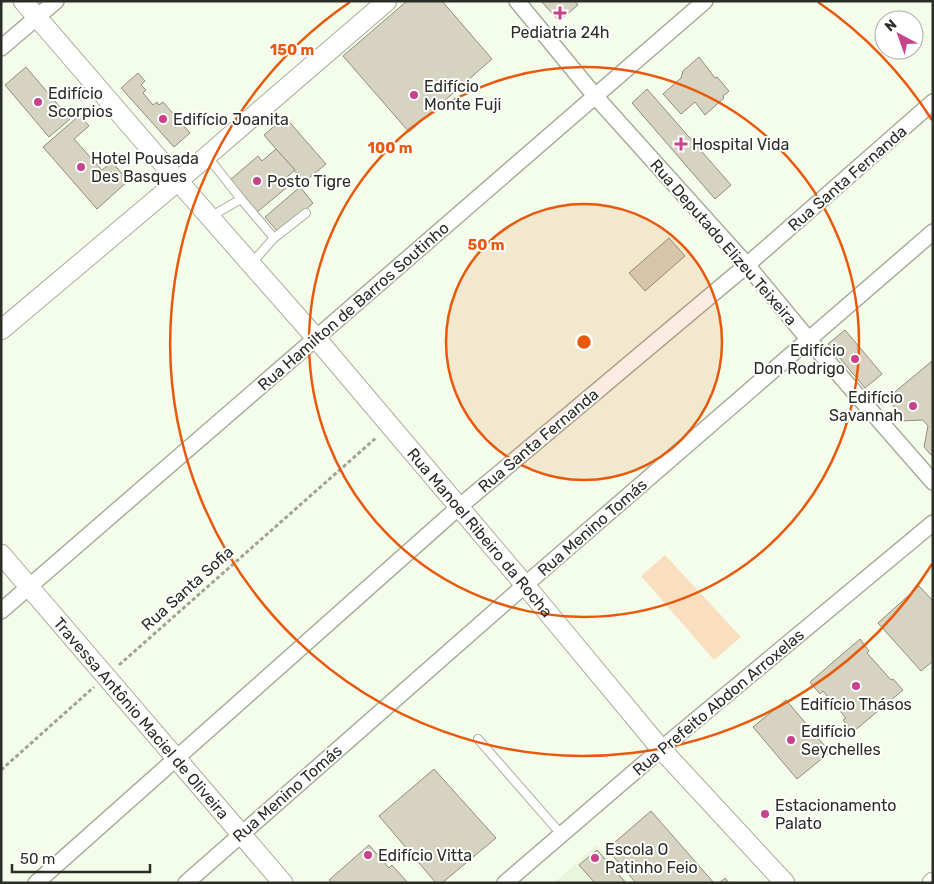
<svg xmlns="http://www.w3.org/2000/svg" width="934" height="884" font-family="Rubik,sans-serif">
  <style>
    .built { fill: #eaf6dc }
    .green { fill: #f9dfc0 }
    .building { fill: #d6d3c0; stroke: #908d7b }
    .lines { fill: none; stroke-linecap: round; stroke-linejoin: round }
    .service-casing { stroke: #a6ae9c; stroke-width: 10 }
    .minor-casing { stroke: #a6ae9c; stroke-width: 18 }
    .tertiary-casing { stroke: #a6ae9c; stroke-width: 21 }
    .path { stroke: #9ea597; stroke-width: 3; stroke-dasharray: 4 2.5; stroke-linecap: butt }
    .service { stroke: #fff; stroke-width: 8 }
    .minor { stroke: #fff; stroke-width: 15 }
    .tertiary { stroke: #fff; stroke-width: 19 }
    .ring { fill: none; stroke: #e8590c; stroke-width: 2.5 }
    .poi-dot { fill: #c7448b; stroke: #fff; stroke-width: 2 }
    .labels { text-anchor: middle; stroke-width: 4; stroke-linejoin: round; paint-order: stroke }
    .poi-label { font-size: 16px; fill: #2a2e27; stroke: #fff; text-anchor: start }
    .street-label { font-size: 16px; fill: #2a2e27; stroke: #fff }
    .centre { fill: #e8590c; stroke: #fff; stroke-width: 2.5 }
    .ring-label { font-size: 15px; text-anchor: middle; font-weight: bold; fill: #e8590c; stroke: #fff; stroke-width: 4; stroke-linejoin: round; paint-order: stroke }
  </style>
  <rect width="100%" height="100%" fill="#f4fcea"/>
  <path class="built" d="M597,845L629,883H554Z"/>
  <path class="green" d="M665,555L741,637L714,660L641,576Z"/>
  <g class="building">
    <path d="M407,1H442L492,59L409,132L343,56Z"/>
    <path d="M541,1H575L578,5L559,21Z"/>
    <path d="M699,57L715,78L717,77L729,91L723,96L724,98L705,115L695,102L681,114L663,94L681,78L683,71Z"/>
    <path d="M26,67L70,119L49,137L5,85Z"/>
    <path d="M138,73L145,81L141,85L146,90L143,93L153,105L157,102L159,105L163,102L190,133L174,147L121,88Z"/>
    <path d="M647,89L731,185L715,199L632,103Z"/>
    <path d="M80,115L89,126L74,139L102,170L112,162L128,181L97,209L43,147Z"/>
    <path d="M285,117L326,164L304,182L264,135Z"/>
    <path d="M276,149L295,170L281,182L286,188L256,213L230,180L258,156L262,161Z"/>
    <path d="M300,187L313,203L279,233L265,217Z"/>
    <path d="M669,238L685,256L645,291L629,273Z"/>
    <path d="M845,330L882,374L865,388L828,344Z"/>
    <path d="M932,361L933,454L931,455L924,447L928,426L923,420L900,421L893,413L897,410L889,401L892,398L890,396Z"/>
    <path d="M919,586L933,601V661L921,671L878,623Z"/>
    <path d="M860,639L869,651L867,653L891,680L893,679L903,690L853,732L843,720L846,718L823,691L820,694L810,682Z"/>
    <path d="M786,700L830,752L797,779L753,727Z"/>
    <path d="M434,769L496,838L442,883H436L379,816Z"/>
    <path d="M651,811L714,883H636L607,849Z"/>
    <path d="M369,845L389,868L392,865L408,883H332L329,880Z"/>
    <path d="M597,850L626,883H595L579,865Z"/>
    <path d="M725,878L729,883H719Z"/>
  </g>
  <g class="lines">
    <defs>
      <g id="service">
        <path d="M207,156L241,199L274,238"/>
        <path d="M210,217L241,199"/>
        <path d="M251,264L274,238L306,213"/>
        <path d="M478,739L561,834"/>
      </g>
      <g id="minor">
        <path d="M517,1L595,96L747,265L809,340L933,482"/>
        <path d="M1,48L56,1"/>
        <path d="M1,611L705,1"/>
        <path d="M36,883L459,507L747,265L933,102"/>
        <path d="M186,883L525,585L933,232"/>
        <path d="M505,883L661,749L933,523"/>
      </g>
      <g id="tertiary">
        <path id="s1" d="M23,1L178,181L316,338L525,585L661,749L785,883"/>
        <path d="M1,330L178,181L387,1"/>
        <path id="s2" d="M1,554L283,883"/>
        <path d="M932,883L933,882"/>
      </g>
    </defs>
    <use href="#service" class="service-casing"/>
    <use href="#minor" class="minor-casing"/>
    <use href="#tertiary" class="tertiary-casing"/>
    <g class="path">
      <path d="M119,665L377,437"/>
      <path d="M1,770L94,687"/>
    </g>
    <use href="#service" class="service"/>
    <use href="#minor" class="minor"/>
    <use href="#tertiary" class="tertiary"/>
  </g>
  <circle cx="584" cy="342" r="138" fill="#e8590c" fill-opacity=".12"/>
  <g class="ring">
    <circle cx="584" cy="342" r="138"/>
    <circle cx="584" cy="342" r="275"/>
    <path d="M932 564A413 413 0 1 1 350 2M818 2A413 413 0 0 1 932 120"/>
  </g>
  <g class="poi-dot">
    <path d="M557.5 5.5h5v5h5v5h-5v5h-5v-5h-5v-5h5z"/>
    <circle cx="414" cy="95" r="5"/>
    <circle cx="38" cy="102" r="5"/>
    <circle cx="163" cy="119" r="5"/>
    <path d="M678.5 136.5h5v5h5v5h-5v5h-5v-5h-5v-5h5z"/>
    <circle cx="81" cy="167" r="5"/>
    <circle cx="257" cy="181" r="5"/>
    <circle cx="855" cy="359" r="5"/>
    <circle cx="913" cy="406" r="5"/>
    <circle cx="856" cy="686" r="5"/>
    <circle cx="791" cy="740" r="5"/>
    <circle cx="765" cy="814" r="5"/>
    <circle cx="368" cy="855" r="5"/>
    <circle cx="595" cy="858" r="5"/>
  </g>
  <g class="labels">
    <g class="poi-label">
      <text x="560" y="38" text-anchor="middle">Pediatria 24h</text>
      <text x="424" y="92">Edifício<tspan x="424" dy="18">Monte Fuji</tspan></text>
      <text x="48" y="99">Edifício<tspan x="48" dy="18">Scorpios</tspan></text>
      <text x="173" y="125">Edifício Joanita</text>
      <text x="692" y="150">Hospital Vida</text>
      <text x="91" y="164">Hotel Pousada<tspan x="91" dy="18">Des Basques</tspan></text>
      <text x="267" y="187">Posto Tigre</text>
      <text x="845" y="356" text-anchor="end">Edifício<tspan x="845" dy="18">Don Rodrigo</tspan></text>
      <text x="903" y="403" text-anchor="end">Edifício<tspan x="903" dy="18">Savannah</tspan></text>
      <text x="856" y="710" text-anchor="middle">Edifício Thásos</text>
      <text x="801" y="737">Edifício<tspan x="801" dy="18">Seychelles</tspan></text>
      <text x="775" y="811">Estacionamento<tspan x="775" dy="18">Palato</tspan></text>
      <text x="605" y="855">Escola O<tspan x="605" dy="18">Patinho Feio</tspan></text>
      <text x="378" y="861">Edifício Vitta</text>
    </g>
    <g class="street-label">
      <text transform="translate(847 178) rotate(-41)" y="6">Rua Santa Fernanda</text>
      <text transform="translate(724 242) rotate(49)" y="6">Rua Deputado Elizeu Teixeira</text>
      <text transform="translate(353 306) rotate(-41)" y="6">Rua Hamilton de Barros Soutinho</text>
      <text transform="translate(538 440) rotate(-40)" y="6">Rua Santa Fernanda</text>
      <text transform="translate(592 527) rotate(-41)" y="6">Rua Menino Tomás</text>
      <text dy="6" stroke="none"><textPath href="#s1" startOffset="701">Rua Manoel Ribeiro da Rocha</textPath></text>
      <text transform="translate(187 588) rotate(-42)" y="6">Rua Santa Sofia</text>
      <text transform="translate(718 702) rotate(-40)" y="6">Rua Prefeito Abdon Arroxelas</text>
      <text dy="6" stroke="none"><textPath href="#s2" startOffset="216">Travessa Antônio Maciel de Oliveira</textPath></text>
      <text transform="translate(287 793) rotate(-41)" y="6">Rua Menino Tomás</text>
    </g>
  </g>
  <circle cx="584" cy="342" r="8" class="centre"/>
  <g class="ring-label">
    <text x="292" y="55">150 m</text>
    <text x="390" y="153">100 m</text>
    <text x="486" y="250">50 m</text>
  </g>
  <rect width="934" height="884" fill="none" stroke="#2a2e27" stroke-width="5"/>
  <g transform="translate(899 35) rotate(319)"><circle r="24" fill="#ffffff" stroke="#aaaba9"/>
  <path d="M0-4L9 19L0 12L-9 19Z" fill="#c7448b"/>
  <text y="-8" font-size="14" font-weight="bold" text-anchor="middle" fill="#2a2e27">N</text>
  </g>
  <path d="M12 864v8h138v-8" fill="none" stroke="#2a2e27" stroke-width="2.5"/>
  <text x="20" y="864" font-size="15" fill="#2a2e27" stroke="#ffffff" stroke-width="4" paint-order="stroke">50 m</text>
</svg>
